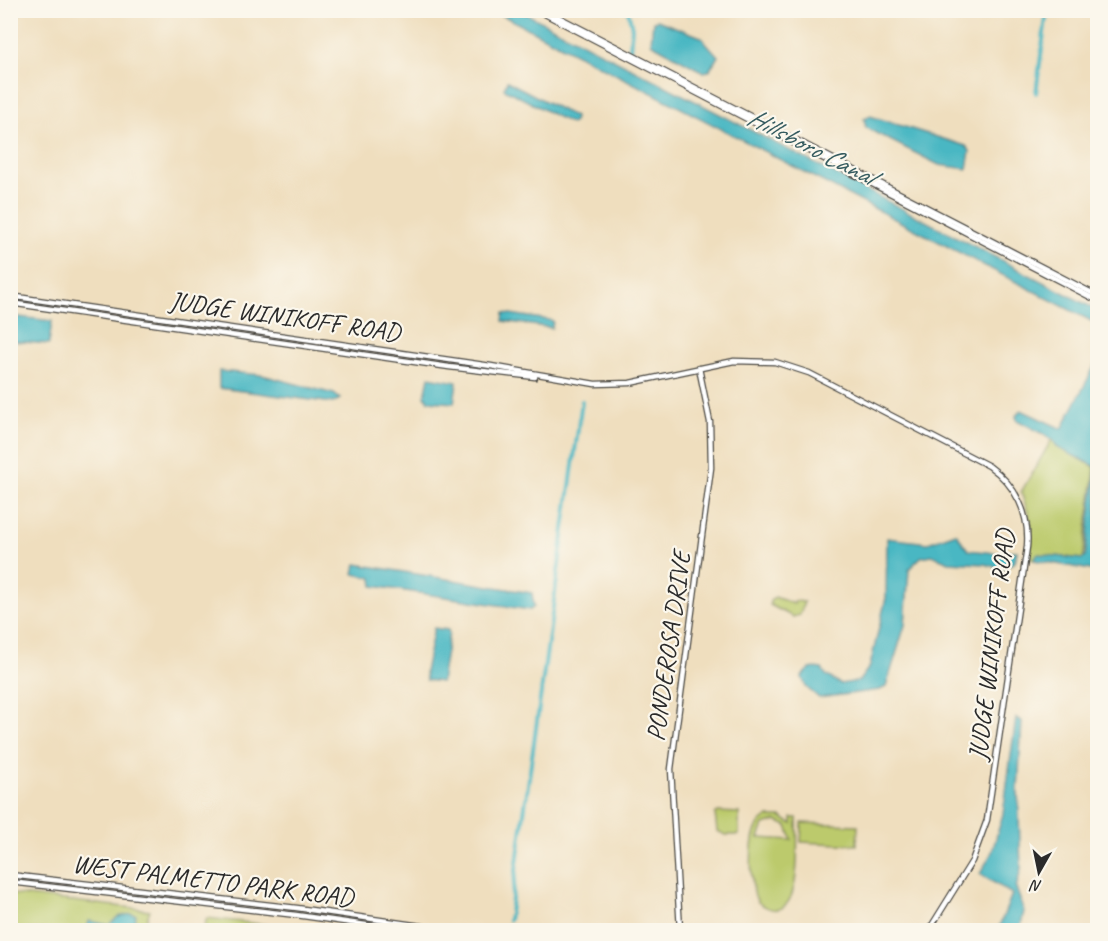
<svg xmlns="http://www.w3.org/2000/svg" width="1108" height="941" font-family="Caveat,sans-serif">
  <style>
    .green { fill: #bcca6c; stroke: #747a4c; stroke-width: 1.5; fill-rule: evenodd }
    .water { fill: #49b7c3; stroke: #3a7177; stroke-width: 1.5 }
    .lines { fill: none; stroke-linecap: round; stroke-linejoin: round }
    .canal { stroke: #49b7c3; stroke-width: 4 }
    .secondary-casing { stroke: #484641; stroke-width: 7 }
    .secondary { stroke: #fff; stroke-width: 4.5 }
    .labels { text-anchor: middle; stroke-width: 4.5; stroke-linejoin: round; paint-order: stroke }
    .street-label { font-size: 26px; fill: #2b2b2b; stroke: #fbf7ec }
    .water-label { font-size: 27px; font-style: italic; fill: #365c60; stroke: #fbf7ec }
  </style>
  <rect width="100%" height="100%" fill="#fbf7ec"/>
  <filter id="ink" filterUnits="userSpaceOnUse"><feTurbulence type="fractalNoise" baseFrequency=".0167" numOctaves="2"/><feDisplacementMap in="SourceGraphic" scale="12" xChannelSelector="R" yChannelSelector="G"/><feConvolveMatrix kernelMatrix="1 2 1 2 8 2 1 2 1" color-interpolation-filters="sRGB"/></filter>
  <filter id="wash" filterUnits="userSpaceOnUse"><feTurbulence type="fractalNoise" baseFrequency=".008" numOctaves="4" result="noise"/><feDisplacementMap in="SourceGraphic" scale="24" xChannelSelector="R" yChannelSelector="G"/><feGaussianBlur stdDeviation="1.35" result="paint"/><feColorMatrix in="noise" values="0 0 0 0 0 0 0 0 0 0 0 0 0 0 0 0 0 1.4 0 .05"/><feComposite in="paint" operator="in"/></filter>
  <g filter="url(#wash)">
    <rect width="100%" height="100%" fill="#efdebe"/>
    <g class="green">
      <path d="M1052,439L1059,448L1095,467L1083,559L1038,554L1034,560L1031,559V522L1021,492Z"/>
      <path d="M775,597L794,604L795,601L804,602L800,615L793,617L770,605V601Z"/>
      <path d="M718,812L739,813V835H726L717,831L715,814Z"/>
      <path d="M767,817H781L792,824V818H797C797,840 805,935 759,903C749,893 750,846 755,832C757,825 761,821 767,817ZM776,821L787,826L792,840L759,838L764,825Z"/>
      <path d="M802,823L858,825L857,845L801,842Z"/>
      <path d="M11,894L150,910L143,930H11Z"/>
      <path d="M207,918L313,930H203Z"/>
    </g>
    <g class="water">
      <path d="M494,11H521L1097,310V324Z"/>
      <path d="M657,20L701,37L718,56L709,71L703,72L651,43L653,21Z"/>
      <path d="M507,81L575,117L574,122L571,124L504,89Z"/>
      <path d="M870,116L966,146L970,151L967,169L939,165L866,128L864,119Z"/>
      <path d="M504,313L549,320L553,321L552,328L503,321Z"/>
      <path d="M11,316L52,321L49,344L11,341Z"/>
      <path d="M1097,361V571L1034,560L1037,554L1082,559L1085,557L1096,471L1095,466L1058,448L1052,439L1017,420L1016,416L1021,410L1062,429Z"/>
      <path d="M219,371L262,375L334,394L340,399L333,403L219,388Z"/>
      <path d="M429,377L457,382L454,403L429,401L425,396Z"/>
      <path d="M956,533L968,550L1004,554L1008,551H1017L1015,562L1003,569L984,564L949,562L932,555L921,557L909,569L905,625L886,687L880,690L819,698L806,687L802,677C807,668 812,667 822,669L826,675L840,684L859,681L870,666L886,598L887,538L928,543Z"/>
      <path d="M356,564L532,593L534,607L530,610L373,586L372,578L354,574Z"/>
      <path d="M434,628L448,630L449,633L441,682L426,680L425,672Z"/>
      <path d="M1016,718L1022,721L1018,790L1021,869L1016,888L1024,911L1020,930H998L1012,894L980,874L992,852L1003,814Z"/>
      <path d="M131,914L136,915L135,921L140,930L87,929L89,921L109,925L118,917Z"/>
    </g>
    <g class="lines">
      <g class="canal">
        <path d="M628,10L632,28L630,49"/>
        <path d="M10,16L23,10"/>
        <path d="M1036,93L1047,10"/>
        <path d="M509,920L582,401"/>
      </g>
    </g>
  </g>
  <g filter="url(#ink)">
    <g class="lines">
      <defs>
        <g id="secondary">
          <path d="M537,10L1098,301"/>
          <path d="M545,10L1098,296"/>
          <path d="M10,296L491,366L595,384L630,383L734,361L775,362L809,373L989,466C1016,485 1030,514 1027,547L987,820L972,861L929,930"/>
          <path d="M10,303L449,367L535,377"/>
          <path d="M10,875L297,908L449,930"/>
          <path d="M10,882L296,915L401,930"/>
          <path d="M680,930L671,769L711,468L710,422L699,368"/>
        </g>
      </defs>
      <use href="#secondary" class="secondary-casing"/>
      <use href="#secondary" class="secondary"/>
    </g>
  </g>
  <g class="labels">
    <g class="street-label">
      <text transform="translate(285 316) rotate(8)" y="9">JUDGE WINIKOFF ROAD</text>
      <text transform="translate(991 645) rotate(-83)" y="9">JUDGE WINIKOFF ROAD</text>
      <text transform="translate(668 646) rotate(-82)" y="9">PONDEROSA DRIVE</text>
      <text transform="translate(213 880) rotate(7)" y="9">WEST PALMETTO PARK ROAD</text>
    </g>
    <g class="water-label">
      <text transform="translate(811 146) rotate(27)" y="9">Hillsboro Canal</text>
    </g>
  </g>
  <rect width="1108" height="941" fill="none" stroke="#fbf7ec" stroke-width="36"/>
  <g transform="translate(1039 872) rotate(189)" stroke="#fbf7ec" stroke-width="4.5" paint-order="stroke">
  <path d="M0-4.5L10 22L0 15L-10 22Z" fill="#2b2b2b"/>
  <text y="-9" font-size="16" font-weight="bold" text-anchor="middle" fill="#2b2b2b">N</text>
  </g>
</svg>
